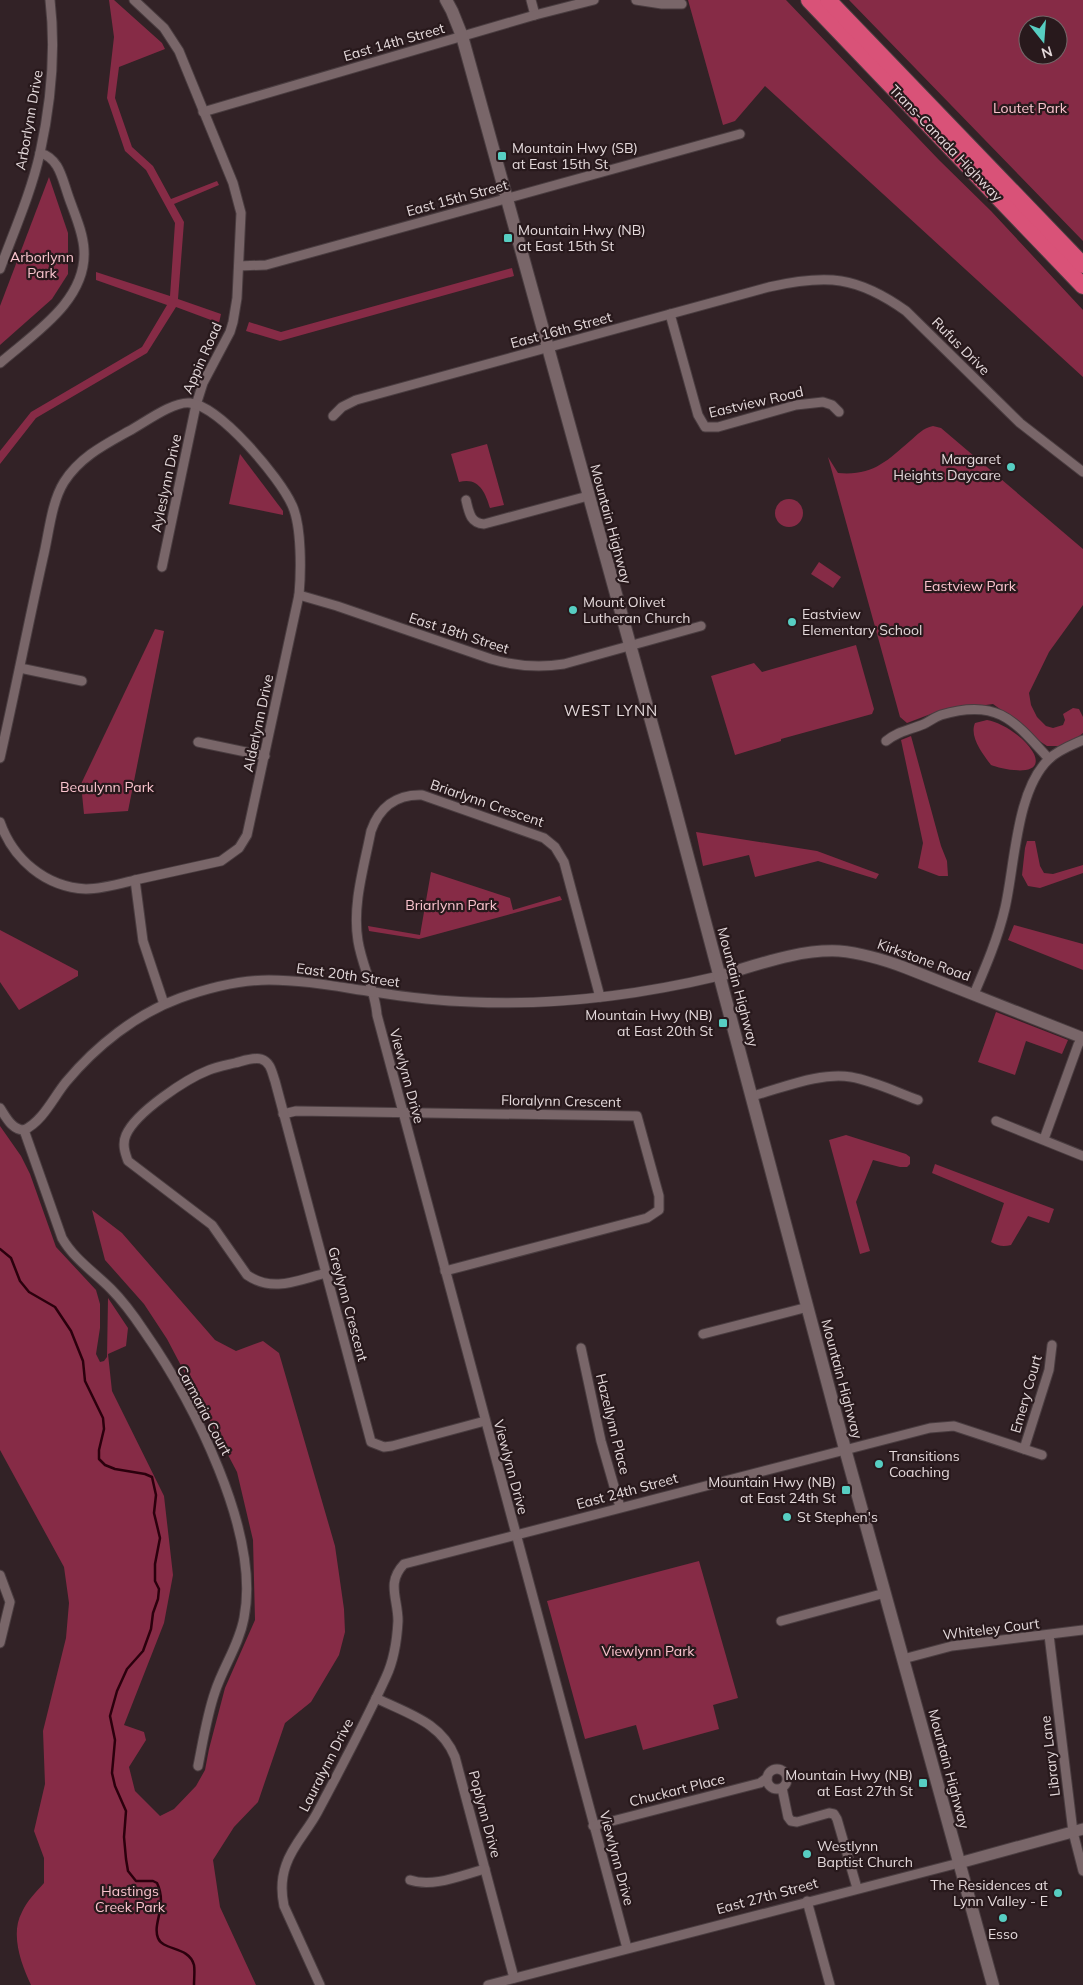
<svg xmlns="http://www.w3.org/2000/svg" width="1083" height="1985" font-family="Mulish,sans-serif">
  <style>
    .green { fill: #862b46; fill-rule: evenodd }
    .lines { fill: none; stroke-linecap: round; stroke-linejoin: round }
    .stream { stroke: #2b000d; stroke-width: 2.5 }
    .minor-casing { stroke: #4a3d40; stroke-width: 11 }
    .tertiary-casing { stroke: #4a3d40; stroke-width: 13 }
    .secondary-casing { stroke: #4a3d40; stroke-width: 14 }
    .motorway-casing { stroke: #4a3d40; stroke-width: 18 }
    .minor { stroke: #796669; stroke-width: 9 }
    .tertiary { stroke: #796669; stroke-width: 11 }
    .secondary { stroke: #796669; stroke-width: 12 }
    .motorway { stroke: #d95278; stroke-width: 16 }
    .poi-dot { fill: #57cec2; stroke: #28191c; stroke-width: 2 }
    .labels { text-anchor: middle; stroke-width: 4.5; stroke-linejoin: round; paint-order: stroke }
    .street-label { font-size: 14px; fill: #e4d9db; stroke: #28191c }
    .park-label { font-size: 14px; fill: #fac4ce; stroke: #28191c }
    .poi-label { font-size: 14px; fill: #e4d9db; stroke: #28191c; text-anchor: start }
    .neighbourhood-label { font-size: 15px; letter-spacing: 1px; fill: #e4d9db; stroke: #28191c }
  </style>
  <rect width="100%" height="100%" fill="#322226"/>
  <g class="green">
    <path d="M109,0H114L162,43L165,49L119,67L115,98L132,147L153,166L171,199L217,181L219,185L174,204L184,222L178,299L221,314L219,323L176,307L147,353L36,418L0,464V451L31,412L142,347L167,305L96,280V272L170,296L175,223L146,170L125,151L107,98L114,37Z"/>
    <path d="M688,0H786L939,160L991,211L1083,310V377L765,86L735,121L723,125Z"/>
    <path d="M849,0H1083V241ZM1028,25H1058V55H1028Z"/>
    <path d="M49,177L68,233V274L52,299L0,345V306Z"/>
    <path d="M512,268L514,276L280,341L246,331L249,322L281,332Z"/>
    <path d="M933,426L941,428L1083,549V605L1049,652L1029,693L1031,705L1037,717L1046,726L1053,728L1063,725L1065,720L1063,714L1073,708L1079,709L1083,717V733L1073,741L1060,746H1047L1029,734L1014,719L993,704L936,712L907,723L900,717L828,457L838,473C872,476 886,462 910,441C918,434 923,428 933,426Z"/>
    <path d="M487,444L504,505L490,508C485,492 479,477 459,482L451,454Z"/>
    <path d="M240,454L283,511V515L229,504Z"/>
    <circle cx="789" cy="513" r="14"/>
    <path d="M819,562L841,577L833,588L811,574Z"/>
    <path d="M155,629L164,631L128,811L84,814L81,784Z"/>
    <path d="M856,645L874,709L872,714L781,739V741L735,755L711,676L754,663L762,672Z"/>
    <path d="M987,720C1003,723 1026,738 1034,754C1045,779 1001,769 991,765C983,754 969,737 975,723Z"/>
    <path d="M911,736L941,846L947,861L948,876H939L918,868L923,843L901,740Z"/>
    <path d="M696,832L817,851L879,874L876,879L818,861L755,877L749,855L703,866Z"/>
    <path d="M1027,841H1035L1040,866L1044,873L1053,874L1083,865V873L1040,888L1028,886L1022,875L1025,848Z"/>
    <path d="M431,872L510,898L513,910L560,896L562,900L419,939L369,931L368,926L420,935Z"/>
    <path d="M1014,925L1083,944V970L1008,940Z"/>
    <path d="M0,930L78,971V976L19,1010L0,982Z"/>
    <path d="M996,1012L1068,1040L1062,1054L1026,1041L1015,1075L978,1062Z"/>
    <path d="M0,1126L21,1156L30,1174L56,1247L96,1290L100,1304V1328L96,1354L100,1362L104,1361L107,1357L108,1298L128,1328L126,1346L108,1354L112,1391L164,1496L173,1575L164,1623L124,1725L144,1732L146,1740L129,1767L135,1791L160,1816L174,1809L196,1786L205,1770L209,1749L225,1688L255,1620L253,1540L237,1472L167,1339L144,1304L105,1260L92,1210L122,1233L215,1340L236,1351L263,1341L279,1353L335,1546L344,1609L345,1632L339,1655L311,1702L285,1723L258,1802L234,1827L213,1860L220,1907L256,1985H31C21,1964 10,1934 22,1912C27,1901 36,1892 44,1883V1858L34,1831L45,1784L43,1731L66,1638L69,1603L64,1567L0,1450Z"/>
    <path d="M846,1135L906,1154L910,1157V1164L907,1167H900L873,1160L856,1202L870,1251L860,1254L829,1140Z"/>
    <path d="M935,1164L1054,1209L1049,1223L1028,1216L1011,1245C1003,1247 998,1246 991,1242L1004,1203L932,1173Z"/>
    <path d="M699,1561L738,1698L713,1705L719,1729L643,1750L636,1725L585,1739L547,1601Z"/>
  </g>
  <g class="lines">
    <path class="stream" d="M0,1249L11,1258L20,1281L29,1292L55,1307L71,1331L83,1361L85,1381L103,1418L104,1429L99,1450V1459L105,1465L115,1469L145,1474L152,1477L156,1495L154,1513L160,1538L155,1564V1581L159,1589L158,1599L153,1613L151,1629L143,1651L127,1669L117,1691L110,1716L115,1740L112,1773L115,1786L126,1811L124,1837L126,1859L128,1871L136,1881H153L157,1883C168,1906 152,1923 158,1938C163,1951 189,1946 194,1965C195,1971 194,1979 194,1985"/>
    <defs>
      <g id="minor">
        <path d="M134,0L164,28L179,51L233,183L241,213L237,298L233,322L230,332L203,383L196,405L162,567"/>
        <path d="M531,0L535,15"/>
        <path d="M636,0L662,4H682"/>
        <path d="M203,112L535,15L594,0"/>
        <path d="M239,266L266,265L740,134"/>
        <path d="M0,269C14,231 31,193 40,153C51,103 56,51 50,0"/>
        <path d="M670,314L698,415L705,427H718L796,405L823,402L832,405L839,412"/>
        <path d="M0,363C33,334 87,301 84,250C83,231 74,213 68,195C62,178 59,158 40,153"/>
        <path d="M333,416L342,407L356,400L769,287C827,274 857,276 906,311L1020,423L1083,472"/>
        <path d="M466,500C469,512 470,523 484,524L588,496"/>
        <path d="M299,595L337,606L491,659C515,666 539,668 564,664L701,626"/>
        <path d="M20,668L82,681"/>
        <path d="M886,741C898,731 910,730 924,724C930,721 935,717 941,715C997,698 1014,720 1049,759"/>
        <path d="M198,742L265,756"/>
        <path d="M0,758C15,692 28,625 43,558C49,534 51,503 64,482C80,457 104,445 129,431C144,423 173,401 190,403C220,406 280,478 292,505C302,526 301,573 299,595L247,835L239,848L221,861L135,880L143,941L164,1004"/>
        <path d="M0,822C13,859 45,887 86,889C102,889 119,884 135,880"/>
        <path d="M974,994C986,966 998,938 1005,908C1015,865 1016,790 1049,759C1058,750 1072,745 1083,740"/>
        <path d="M600,997L564,862L555,847L544,838L422,795C396,794 379,808 371,831C364,867 352,905 358,941C362,966 375,989 377,1015L627,1948"/>
        <path d="M752,1096C783,1088 819,1072 851,1077C874,1081 896,1092 918,1100"/>
        <path d="M0,1108C6,1117 12,1130 24,1130"/>
        <path d="M283,1114L296,1111L637,1116L659,1196V1210L647,1218L445,1271"/>
        <path d="M996,1121L1083,1156"/>
        <path d="M24,1130C43,1121 53,1098 66,1082C96,1046 136,1014 180,998C208,988 239,980 269,980C304,980 339,987 374,992C406,997 439,1001 471,1002C554,1006 639,995 719,976"/>
        <path d="M24,1130L62,1238C74,1259 94,1272 111,1289C124,1302 134,1316 144,1331C192,1400 261,1532 244,1618C239,1645 223,1667 215,1692C207,1715 203,1741 198,1766"/>
        <path d="M1044,1139L1078,1045L1082,1038"/>
        <path d="M326,1273C298,1280 273,1293 247,1275L212,1225L128,1161C125,1153 122,1144 126,1135C136,1112 186,1079 209,1070C217,1067 227,1065 235,1063C243,1061 253,1057 261,1059C271,1062 272,1073 275,1081L371,1442L384,1447L392,1446L485,1421"/>
        <path d="M703,1334L808,1307"/>
        <path d="M581,1348L601,1441L620,1507"/>
        <path d="M1024,1449L1049,1370L1052,1345"/>
        <path d="M0,1575L10,1602L0,1643"/>
        <path d="M781,1621L885,1593"/>
        <path d="M1049,1635L1073,1832L1083,1871"/>
        <path d="M903,1659L952,1646L1083,1630"/>
        <path d="M376,1698C408,1714 441,1722 455,1757L514,1978"/>
        <circle cx="777" cy="1779" r="10"/>
        <path d="M782,1788L788,1817L791,1821L797,1822L829,1813L834,1814L837,1819L857,1888"/>
        <path d="M593,1826L760,1783L767,1778"/>
        <path d="M410,1880C433,1888 462,1875 485,1869"/>
        <path d="M807,1901L830,1985"/>
        <path d="M320,1985L284,1906C281,1892 281,1879 286,1865C292,1846 308,1830 317,1813C341,1768 365,1723 386,1677C394,1660 397,1640 398,1621C398,1598 386,1583 404,1564L930,1428L954,1426L1042,1455"/>
        <path d="M488,1985L959,1863"/>
      </g>
      <g id="tertiary">
        <path d="M719,976C757,965 799,949 839,951C862,953 885,960 906,968L1083,1038"/>
        <path d="M959,1863L1083,1829"/>
      </g>
      <path id="secondary" d="M446,0L452,11L462,36L672,797L845,1449L993,1985"/>
      <g id="motorway">
        <path d="M809,0L1083,286"/>
        <path d="M828,0L1083,265"/>
      </g>
    </defs>
    <use href="#minor" class="minor-casing"/>
    <use href="#tertiary" class="tertiary-casing"/>
    <use href="#secondary" class="secondary-casing"/>
    <use href="#motorway" class="motorway-casing"/>
    <use href="#minor" class="minor"/>
    <use href="#tertiary" class="tertiary"/>
    <use href="#secondary" class="secondary"/>
    <use href="#motorway" class="motorway"/>
  </g>
  <g class="poi-dot">
    <rect x="497" y="151" width="10" height="10" rx="2.5"/>
    <rect x="503" y="233" width="10" height="10" rx="2.5"/>
    <circle cx="1011" cy="467" r="5"/>
    <circle cx="573" cy="610" r="5"/>
    <circle cx="792" cy="622" r="5"/>
    <rect x="718" y="1018" width="10" height="10" rx="2.5"/>
    <circle cx="879" cy="1464" r="5"/>
    <rect x="841" y="1485" width="10" height="10" rx="2.5"/>
    <circle cx="787" cy="1517" r="5"/>
    <rect x="918" y="1778" width="10" height="10" rx="2.5"/>
    <circle cx="807" cy="1854" r="5"/>
    <circle cx="1058" cy="1893" r="5"/>
    <circle cx="1003" cy="1918" r="5"/>
  </g>
  <g class="labels">
    <g class="street-label">
      <text transform="translate(394 42) rotate(-16)" y="5">East 14th Street</text>
      <text transform="translate(29 120) rotate(-80)" y="5">Arborlynn Drive</text>
      <text transform="translate(946 143) rotate(46)" y="5">Trans-Canada Highway</text>
      <text transform="translate(457 198) rotate(-15)" y="5">East 15th Street</text>
      <text transform="translate(561 330) rotate(-15)" y="5">East 16th Street</text>
      <text transform="translate(961 346) rotate(45)" y="5">Rufus Drive</text>
      <text transform="translate(202 358) rotate(-66)" y="5">Appin Road</text>
      <text transform="translate(756 402) rotate(-13)" y="5">Eastview Road</text>
      <text transform="translate(166 483) rotate(-78)" y="5">Ayleslynn Drive</text>
      <text transform="translate(611 524) rotate(75)" y="5">Mountain Highway</text>
      <text transform="translate(459 633) rotate(18)" y="5">East 18th Street</text>
      <text transform="translate(258 723) rotate(-78)" y="5">Alderlynn Drive</text>
      <text transform="translate(487 803) rotate(19)" y="5">Briarlynn Crescent</text>
      <text transform="translate(924 960) rotate(20)" y="5">Kirkstone Road</text>
      <text transform="translate(348 975) rotate(8)" y="5">East 20th Street</text>
      <text transform="translate(738 987) rotate(75)" y="5">Mountain Highway</text>
      <text transform="translate(407 1076) rotate(75)" y="5">Viewlynn Drive</text>
      <text transform="translate(561 1101) rotate(1)" y="5">Floralynn Crescent</text>
      <text transform="translate(348 1304) rotate(75)" y="5">Greylynn Crescent</text>
      <text transform="translate(842 1379) rotate(75)" y="5">Mountain Highway</text>
      <text transform="translate(1026 1394) rotate(-74)" y="5">Emery Court</text>
      <text transform="translate(204 1410) rotate(62)" y="5">Carmaria Court</text>
      <text transform="translate(613 1424) rotate(76)" y="5">Hazellynn Place</text>
      <text transform="translate(511 1467) rotate(75)" y="5">Viewlynn Drive</text>
      <text transform="translate(627 1491) rotate(-15)" y="5">East 24th Street</text>
      <text transform="translate(991 1629) rotate(-7)" y="5">Whiteley Court</text>
      <text transform="translate(1050 1756) rotate(-97)" y="5">Library Lane</text>
      <text transform="translate(326 1765) rotate(-63)" y="5">Lauralynn Drive</text>
      <text transform="translate(949 1769) rotate(75)" y="5">Mountain Highway</text>
      <text transform="translate(677 1790) rotate(-14)" y="5">Chuckart Place</text>
      <text transform="translate(485 1814) rotate(75)" y="5">Poplynn Drive</text>
      <text transform="translate(617 1858) rotate(75)" y="5">Viewlynn Drive</text>
      <text transform="translate(767 1896) rotate(-15)" y="5">East 27th Street</text>
    </g>
    <g class="park-label">
      <text x="1030" y="113">Loutet Park</text>
      <text x="42" y="262">Arborlynn<tspan x="42" dy="16">Park</tspan></text>
      <text x="970" y="591">Eastview Park</text>
      <text x="107" y="792">Beaulynn Park</text>
      <text x="451" y="910">Briarlynn Park</text>
      <text x="648" y="1656">Viewlynn Park</text>
      <text x="130" y="1896">Hastings<tspan x="130" dy="16">Creek Park</tspan></text>
    </g>
    <g class="poi-label">
      <text x="512" y="153">Mountain Hwy (SB)<tspan x="512" dy="16">at East 15th St</tspan></text>
      <text x="518" y="235">Mountain Hwy (NB)<tspan x="518" dy="16">at East 15th St</tspan></text>
      <text x="1001" y="464" text-anchor="end">Margaret<tspan x="1001" dy="16">Heights Daycare</tspan></text>
      <text x="583" y="607">Mount Olivet<tspan x="583" dy="16">Lutheran Church</tspan></text>
      <text x="802" y="619">Eastview<tspan x="802" dy="16">Elementary School</tspan></text>
      <text x="713" y="1020" text-anchor="end">Mountain Hwy (NB)<tspan x="713" dy="16">at East 20th St</tspan></text>
      <text x="889" y="1461">Transitions<tspan x="889" dy="16">Coaching</tspan></text>
      <text x="836" y="1487" text-anchor="end">Mountain Hwy (NB)<tspan x="836" dy="16">at East 24th St</tspan></text>
      <text x="797" y="1522">St Stephen's</text>
      <text x="913" y="1780" text-anchor="end">Mountain Hwy (NB)<tspan x="913" dy="16">at East 27th St</tspan></text>
      <text x="817" y="1851">Westlynn<tspan x="817" dy="16">Baptist Church</tspan></text>
      <text x="1048" y="1890" text-anchor="end">The Residences at<tspan x="1048" dy="16">Lynn Valley - E</tspan></text>
      <text x="1003" y="1939" text-anchor="middle">Esso</text>
    </g>
    <g class="neighbourhood-label">
      <text x="611" y="716">WEST LYNN</text>
    </g>
  </g>
  <g transform="translate(1043 40) rotate(163)"><circle r="24" fill="#28191c" stroke="#736668"/>
  <path d="M0-4L9 19L0 12L-9 19Z" fill="#57cec2"/>
  <text y="-8" font-size="14" font-weight="bold" text-anchor="middle" fill="#e4d9db">N</text>
  </g>
</svg>
